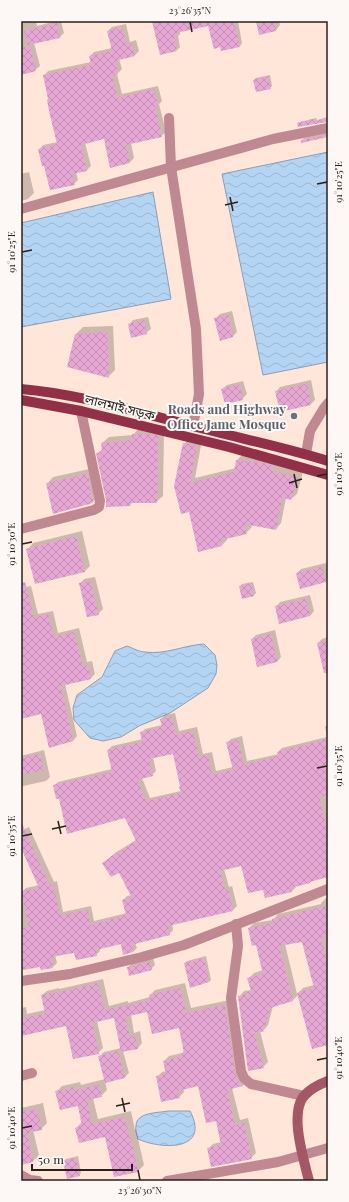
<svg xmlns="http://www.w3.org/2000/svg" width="349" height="1202" font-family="'Playfair Display','Noto Sans Bengali',serif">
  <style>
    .water { fill: url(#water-waves); stroke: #8a9eb3 }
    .shadow { fill: #0003; fill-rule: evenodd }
    .building { fill: url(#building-cross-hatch); fill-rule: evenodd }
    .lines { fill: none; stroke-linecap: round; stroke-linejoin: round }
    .street { stroke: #c08890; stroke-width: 10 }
    .secondary { stroke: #a65765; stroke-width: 10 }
    .primary { stroke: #913047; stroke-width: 10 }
    .ticks { fill: none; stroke: #29201b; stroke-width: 1.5 }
    .worship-dot { fill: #6b7280; stroke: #fdf8f5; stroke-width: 1.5 }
    .labels { text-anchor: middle; stroke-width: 4; stroke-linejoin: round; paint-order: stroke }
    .street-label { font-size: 13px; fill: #29201b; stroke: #fdf8f5 }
    .worship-label { font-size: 13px; font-weight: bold; fill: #5b616d; stroke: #fdf8f5; text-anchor: end }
    .neatline { fill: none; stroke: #29201b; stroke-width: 1.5 }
    .ticks-label { font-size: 10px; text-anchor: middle; fill: #29201b }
  </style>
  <defs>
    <pattern id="water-waves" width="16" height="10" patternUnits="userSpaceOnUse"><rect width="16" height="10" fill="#b4d4f4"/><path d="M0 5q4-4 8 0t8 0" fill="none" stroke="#9bb6d1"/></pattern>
    <pattern id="building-cross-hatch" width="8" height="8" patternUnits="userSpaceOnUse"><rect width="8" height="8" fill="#e7a7d4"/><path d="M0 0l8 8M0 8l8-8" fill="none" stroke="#c68fb5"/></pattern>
  </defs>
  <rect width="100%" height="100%" fill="#ffe6d9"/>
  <g class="water">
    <path d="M328,152V362L263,375L222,174Z"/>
    <path d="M153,192L171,299L21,327V223Z"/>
    <path d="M204,644L215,655L217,665L216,674L208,688L170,713L139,726L121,737L103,741L90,738L74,720L73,708L77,695L102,677L115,651L127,646C133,648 139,652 145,652C165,655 185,645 204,644Z"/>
    <path d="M168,1111H190C211,1151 162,1150 138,1139C137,1135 135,1130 136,1126C136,1112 158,1113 168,1111Z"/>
  </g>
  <g class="shadow">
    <path d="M21,21H36L37,26L56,21H61L64,33L60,37L34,43L40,66L35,70L21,74Z"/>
    <path d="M153,21H193L180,31V34L178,36L180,47L177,50Z"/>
    <path d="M209,21H238L242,43L240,46H220Z"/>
    <path d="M258,21H279L280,25L276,30Z"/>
    <path d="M126,24L130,42L136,40L139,51L135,55L119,59L122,69L117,74L122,94L158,86L162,101L159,104L166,132L161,136L131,143L134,158L130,162L111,166L105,138L85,143L91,166L87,170L76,172L78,180L74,184L45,164L39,150L43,145L58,142L44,76L48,71L91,62L90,56L94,52L112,48L108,31L112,27Z"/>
    <path d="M270,75L272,86L270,88L254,80L256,78Z"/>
    <path d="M328,117L327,121L298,124L300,122L316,118L317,120Z"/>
    <path d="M328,133V136L302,140L304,138Z"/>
    <path d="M29,172L34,193L28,199L21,201V174Z"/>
    <path d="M232,311L237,332L233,336L215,319L220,314Z"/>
    <path d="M148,317L151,329L146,333L129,325L133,320Z"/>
    <path d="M113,326L115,370L109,376L68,366L76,334L83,327Z"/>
    <path d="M311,380L315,400L311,404L280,411L276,392L280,387Z"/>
    <path d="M243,381L247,394L242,399L222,389L227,385Z"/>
    <path d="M140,427L164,430L163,496L156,502H133L130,505L107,500L98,453L103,448L102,443L109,437L133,435Z"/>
    <path d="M190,438L202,440L195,478L236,468L237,460L243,454L303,472L297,494L291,499L286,498L281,523L276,529L251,525L252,527L246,533L227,537V540L222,545L199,551L184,444Z"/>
    <path d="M94,468L99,496L93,502L47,484L53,477Z"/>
    <path d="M82,531L90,566L85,571L28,549L33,543Z"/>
    <path d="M326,563L328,569V579L326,581L297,573L301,569Z"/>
    <path d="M95,577L103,609L98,614L80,584L84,579Z"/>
    <path d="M253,582L256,593L254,595L240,586L242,584Z"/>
    <path d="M31,586L38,614L53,611L58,633L79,628L87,662L92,661L95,674L91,678L65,684L77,736L73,741L49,746L42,713L21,718V588Z"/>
    <path d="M310,595L314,611L310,616L276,607L280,602Z"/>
    <path d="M275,630L281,657L277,662L252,639L256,635Z"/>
    <path d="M328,637V665L318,643L322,639Z"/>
    <path d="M175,713L179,731L197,727L203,754L212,752L216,771L233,767L227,743L231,739L242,736L247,761L279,754L278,752L282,748L327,737L325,727L328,724V876L312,880L310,882L295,886L296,887L292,891L264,888L242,865L224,869L229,887L232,886L237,906L233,910L172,924L173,930L169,934L135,943L137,948L133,952L121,943L100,948V951L96,955L75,951L55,955L57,963L53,967L41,966L21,969V894L23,893L22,892L26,888L39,885L21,846V831L29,827L54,882L57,881L63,912L91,906L94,921L127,913L123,900L127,896L132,895L119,871L104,863L115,853L136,840L125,816L60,797L54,786L58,782L112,769L108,750L112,746L143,739L141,733L145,729L162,725L161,719L165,715ZM174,752L181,791L150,798L142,778L152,775L156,771L153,757Z"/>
    <path d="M44,750L50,777L46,781L23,786L21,788V756Z"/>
    <path d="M328,897V936H327L328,940V1044L298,995L293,1000L273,1006L268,1025L263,1031H260L268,1062L263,1067L239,997L244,991L251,990L249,978L254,973L263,970L256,944L249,928L254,923L273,920L278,914L321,904V903L326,898ZM302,940L314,985L303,988L297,994L285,944Z"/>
    <path d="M206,956L211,980L209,982L191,986L185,963L187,961Z"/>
    <path d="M153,958L155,965L151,969L128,968L131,964Z"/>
    <path d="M103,979L109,1006L128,1001V1003L150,997V995L155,990L185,983L191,1008L230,1000L247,1081L242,1086L232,1088L240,1120L248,1118L256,1153L251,1158L208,1149L213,1144L221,1142L217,1120L199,1085L183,1088L184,1092L179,1097L157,1077L162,1072L166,1071L164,1061L169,1056L182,1053L185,1050L179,1027L148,1010L131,1015L134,1033L140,1031L142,1043L138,1048L123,1051L129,1073L125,1077L105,1082L107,1090L101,1096L93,1098L98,1119L131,1111L135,1130H136L144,1165L138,1171L115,1176L106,1136L76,1128L82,1122L78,1105L56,1092L62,1086L80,1082L81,1085L105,1079L99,1057L104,1052L121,1048L115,1017L97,1021L103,1048L98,1053L67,1025L21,1035V1008L26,1007L27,1014L45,1010L42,995L47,991L59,988V989Z"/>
    <path d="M43,1103L47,1123L41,1129L33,1130L39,1155L33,1161L21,1163V1108Z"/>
    <path d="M78,1156L81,1173L79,1175L64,1161L66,1159Z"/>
  </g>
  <g class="building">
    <path d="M152,21H234L240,47L221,51L220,47L214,49L208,26L176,33L177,38L174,39L177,51L160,55Z"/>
    <path d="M256,21H274L276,31L259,35Z"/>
    <path d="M57,23L60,38L28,45L24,31Z"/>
    <path d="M122,27L126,45L132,44L135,56L115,61L118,74L112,76L118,98L154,89L158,106L155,107L162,137L126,145L130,163L110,168L104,139L81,145L87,171L72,174L75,185L50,190L44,166H42L38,149L57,144L49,111L47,100L48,99L43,75L91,65L89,56L112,51L107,31Z"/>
    <path d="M30,46L36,71L21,75V48Z"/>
    <path d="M267,76H268L271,89L256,92L253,80Z"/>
    <path d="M327,118V122L298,127L297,123L314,119L315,121Z"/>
    <path d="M328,135V137L301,143V140Z"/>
    <path d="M228,315L233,337L220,341L214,318Z"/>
    <path d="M144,320L147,334L131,338L128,324Z"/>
    <path d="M107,332L109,378L67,367L75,334Z"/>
    <path d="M239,384L243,400L225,404L221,389Z"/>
    <path d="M307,384L311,405L280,412L275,391Z"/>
    <path d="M132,434H148L158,436L157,503H130V506L106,507V500L96,453L102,452L101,443L132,440Z"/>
    <path d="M183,443L197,446L190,483L234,472L236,460L263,463L274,466L273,471L298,478L291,500L282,498L276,530L245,524L247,534L221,540L222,546L198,552L189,512L181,514L174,486Z"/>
    <path d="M88,474L93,503L53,514L46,483Z"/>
    <path d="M76,536L85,572L35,584L26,549Z"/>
    <path d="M322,567L326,582L300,589L296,573Z"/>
    <path d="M90,581L99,615L87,617L79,583Z"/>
    <path d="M25,582L34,618L48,614L54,637L74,632L83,666L88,665L91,679L61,686L73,741L49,748L41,714L21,719V583Z"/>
    <path d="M251,583L254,596L242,599L239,586Z"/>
    <path d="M306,599L310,616L279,624L275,606Z"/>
    <path d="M271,634L277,662L257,667L251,639Z"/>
    <path d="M328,640V673H324L317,643Z"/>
    <path d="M171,717L176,735L193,731L199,757L208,755L212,775L233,770L226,742L238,740L244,765L278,756L277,752L328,739V795L319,797L327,830L328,829V877L310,882V883L291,888L292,892L265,898L263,890L248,893L241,866L220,871L225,890H228L233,911L168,926L170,935L131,945L133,952L123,955L121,944L96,950L97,956L76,960L74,953L51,957L53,968L41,970L40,967L23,970L21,957V928L29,927L21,891L39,888L21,848V821L49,885H53L60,915L87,910L91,925L126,915L122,900L132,898L119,873L111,877L102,863L111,857H110L136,841L125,818L67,834L59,799H56L53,785L112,772L107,750L142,742L140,732L162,727L160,719ZM173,754L180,786H179L181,793L146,801L137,780L153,776L149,759Z"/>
    <path d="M40,754L44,770L21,775V758Z"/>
    <path d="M328,906V937L321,938L328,964V1045L312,1049L297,993L314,988L302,942L279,946L293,1001L270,1008L263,1032H254L264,1068L248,1071L238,996L248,994L247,992L251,991L247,978L263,974L256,945L252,946L248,928L273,923L272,919L303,912V911Z"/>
    <path d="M204,958L209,982L190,988L184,963Z"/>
    <path d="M150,962L152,970L129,976L127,967Z"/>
    <path d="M98,983L104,1010L123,1006V1007L150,1000L149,995L180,988L186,1013L225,1005L235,1072L238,1081L243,1086L227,1090L235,1125L244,1123L252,1159L211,1167L207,1148L221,1145L216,1121L206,1123L198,1086L178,1091L180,1098L161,1102L156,1076L166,1074L163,1061L180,1057V1054L184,1053L179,1028L152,1034L147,1012L125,1017L130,1037L135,1036L138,1049L121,1052L114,1018L92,1023L99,1054L73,1059L66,1026L21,1036V1018L45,1014L41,995L55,992V993Z"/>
    <path d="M118,1051L125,1078L105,1083L98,1056Z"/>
    <path d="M99,1085L102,1097L87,1100L92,1124L125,1117L129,1136L130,1135L138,1172L114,1177L105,1137L79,1143L75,1128L82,1126L78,1106L60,1110L55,1091L75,1087V1090Z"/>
    <path d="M37,1109L42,1130L27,1133L33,1162L21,1165V1112Z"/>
    <path d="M76,1158L80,1176L67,1179L63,1161Z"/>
  </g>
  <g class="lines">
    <g class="street">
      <path d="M169,118L171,167L196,329L199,394L193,426"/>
      <path d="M21,209L273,139L328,128"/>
      <path d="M306,454L310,431L324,408L328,403"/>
      <path d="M21,529L94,510L99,507L100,501L81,411"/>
      <path d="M236,924L238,946L231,998L241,1071L244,1078L251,1084L304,1096"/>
      <path d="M21,981L70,974L142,957L184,945L328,889"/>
      <path d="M21,1076L32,1073"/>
      <path d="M21,1175L30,1180L38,1181"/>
      <path d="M167,1181L278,1162L328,1148"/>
    </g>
    <path class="secondary" d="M309,1181C304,1160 289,1114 304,1096C310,1089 320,1084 328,1081"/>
    <g class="primary">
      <path d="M21,389C80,394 136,412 193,426C238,438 284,447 328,461"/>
      <path d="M21,400L81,411L229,447L328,475"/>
    </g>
  </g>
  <path class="ticks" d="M190,22L192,32M317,184L327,182M230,197L233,211M225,205L238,202M22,252L32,250M294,474L297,488M317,476L327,474M289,483L302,479M22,544L32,542M317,768L327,766M58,821L61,834M52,829L66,826M22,836L32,834M317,1060L327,1058M122,1098L125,1112M116,1106L130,1103M22,1128L32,1126M138,1170L140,1180"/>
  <circle class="worship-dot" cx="294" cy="416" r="4"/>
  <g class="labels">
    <g class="street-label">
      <text transform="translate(120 407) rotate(14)" y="5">লালমাই সড়ক</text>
    </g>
    <g class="worship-label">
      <text x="286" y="414">Roads and Highway<tspan x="286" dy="15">Office Jame Mosque</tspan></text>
    </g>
  </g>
  <rect width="349" height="1202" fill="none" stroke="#fdf8f5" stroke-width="44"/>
  <path d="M32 1164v6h100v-6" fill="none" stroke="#29201b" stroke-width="2"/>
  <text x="38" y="1164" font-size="12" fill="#29201b" stroke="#fdf8f5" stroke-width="3" paint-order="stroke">50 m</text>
  <rect x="22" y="22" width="305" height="1158" class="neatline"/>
  <g class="ticks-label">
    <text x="190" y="14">23°26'35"N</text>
    <text transform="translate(338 182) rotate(-90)" y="4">91°10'25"E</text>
    <text transform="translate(11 252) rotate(-90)" y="4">91°10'25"E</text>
    <text transform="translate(338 474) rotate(-90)" y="4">91°10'30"E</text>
    <text transform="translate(11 544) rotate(-90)" y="4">91°10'30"E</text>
    <text transform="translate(338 766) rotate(-90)" y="4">91°10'35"E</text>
    <text transform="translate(11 836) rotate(-90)" y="4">91°10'35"E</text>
    <text transform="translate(338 1058) rotate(-90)" y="4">91°10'40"E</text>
    <text transform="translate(11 1128) rotate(-90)" y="4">91°10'40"E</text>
    <text x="140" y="1194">23°26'30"N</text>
  </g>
</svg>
